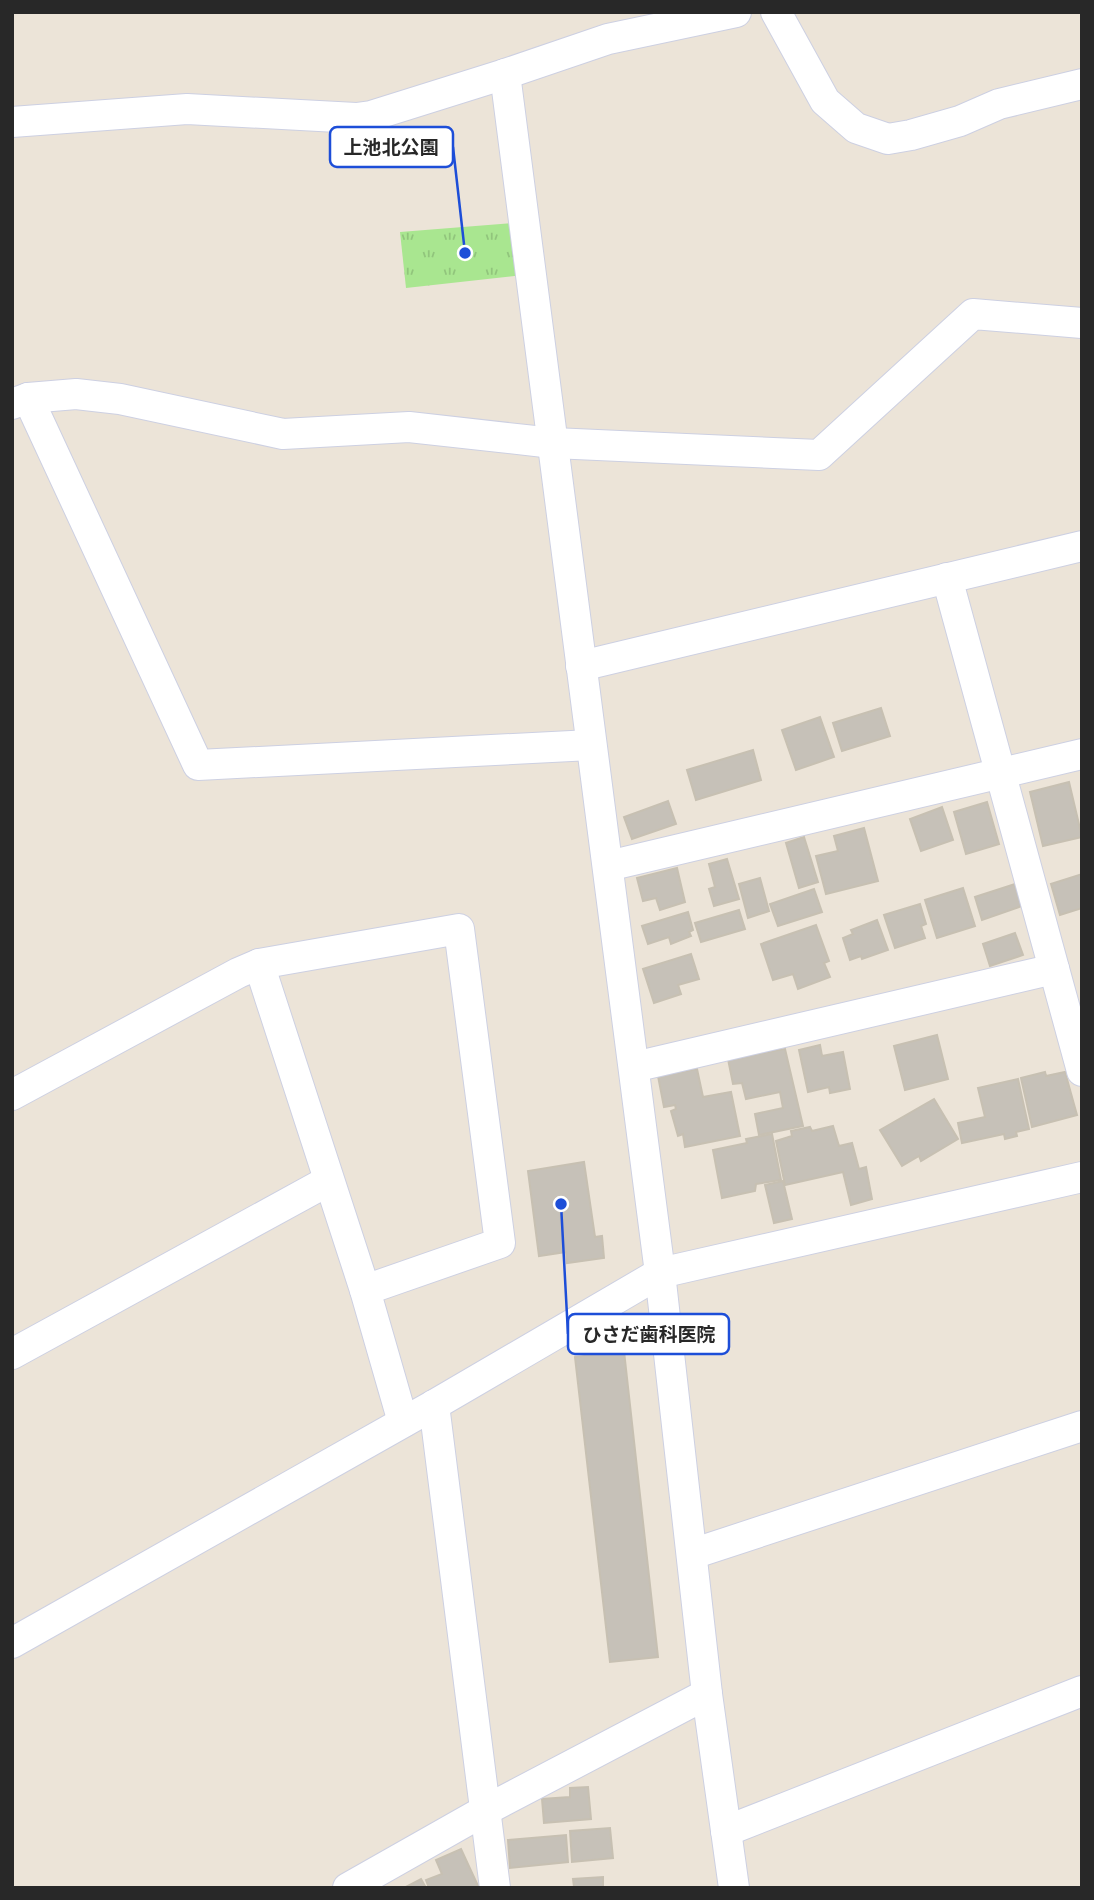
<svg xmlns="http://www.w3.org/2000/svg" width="1094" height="1900" font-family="Commissioner,'Noto Sans JP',sans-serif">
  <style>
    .grass { fill: url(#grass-tufts) }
    .building { fill: #c6c1b8; stroke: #c7c0b2; stroke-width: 2 }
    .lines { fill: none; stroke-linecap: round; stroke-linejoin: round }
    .street-casing { stroke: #cdd0e2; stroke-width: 32 }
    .street { stroke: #fff; stroke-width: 30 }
    .leader { fill: none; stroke: #1d4ed8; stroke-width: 2.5 }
    .callout-dot { fill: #1d4ed8; stroke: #fff; stroke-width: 2.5 }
    .callout { fill: #fff; stroke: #1d4ed8; stroke-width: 2.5 }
    .callout-label { font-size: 19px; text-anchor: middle; font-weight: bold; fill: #282828 }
  </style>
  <defs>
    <pattern id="grass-tufts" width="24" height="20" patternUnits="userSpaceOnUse" patternTransform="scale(1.75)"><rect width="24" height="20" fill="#a9e690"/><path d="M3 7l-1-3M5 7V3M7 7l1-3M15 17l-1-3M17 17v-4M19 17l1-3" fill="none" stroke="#91c57c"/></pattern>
  </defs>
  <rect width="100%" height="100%" fill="#ece4d8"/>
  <path class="grass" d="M525,222L532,274L406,288L400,232Z"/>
  <g class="building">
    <path d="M881,708L890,736L842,751L833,723Z"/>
    <path d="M820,717L834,757L796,770L782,730Z"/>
    <path d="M753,750L761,780L696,800L687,770Z"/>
    <path d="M1069,782L1082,837L1043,846L1030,792Z"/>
    <path d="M668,801L676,824L632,839L624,817Z"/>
    <path d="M987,802L999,844L966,854L954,812Z"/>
    <path d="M942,807L953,840L921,851L910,819Z"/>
    <path d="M864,828L878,881L826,894L816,856L838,851L834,836Z"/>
    <path d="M804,837L818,882L799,888L786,843Z"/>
    <path d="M727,859L739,899L714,906L709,889L715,887L709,864Z"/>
    <path d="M677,868L685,902L660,910L656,898L643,901L637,878Z"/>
    <path d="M1082,874V908L1060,915L1051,884Z"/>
    <path d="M760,878L769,911L748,918L739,884Z"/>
    <path d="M1015,884L1022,906L982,920L975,897Z"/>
    <path d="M963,888L975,926L937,938L925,900Z"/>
    <path d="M814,889L822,912L778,926L770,904Z"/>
    <path d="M920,904L926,924L921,926L925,938L895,948L884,915Z"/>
    <path d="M739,910L745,929L701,942L695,923Z"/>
    <path d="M688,912L693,930L689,932L691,936L671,944L669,937L648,944L642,926Z"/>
    <path d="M877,920L888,950L862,959L861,956L850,960L843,938L853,934L851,930Z"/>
    <path d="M816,925L829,961L824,963L830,977L798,989L793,974L773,980L761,944Z"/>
    <path d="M1015,933L1023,955L990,966L983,944Z"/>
    <path d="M691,954L699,979L678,985L681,994L654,1003L643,969Z"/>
    <path d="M937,1035L948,1079L905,1090L894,1046Z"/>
    <path d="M820,1045L822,1056L843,1052L850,1089L830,1093L829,1087L808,1092L799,1050Z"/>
    <path d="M785,1049L803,1126L759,1135L755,1114L783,1108L780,1092L746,1099L742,1083L733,1084L728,1059Z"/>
    <path d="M697,1069L703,1097L731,1092L740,1136L685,1147L683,1134L678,1136L671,1111L676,1109L675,1105L664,1107L658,1076Z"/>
    <path d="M1045,1072L1046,1076L1065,1072L1077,1115L1032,1127L1021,1078Z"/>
    <path d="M1018,1079L1029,1129L1016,1132L1017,1136L1005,1139L1004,1134L962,1143L958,1123L985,1117L978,1088Z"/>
    <path d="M934,1099L958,1139L921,1161L919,1156L902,1166L880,1130Z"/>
    <path d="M833,1126L839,1146L852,1143L859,1169L866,1167L872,1199L851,1205L843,1172L785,1185L776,1141L792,1136L791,1131L810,1127L812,1131Z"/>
    <path d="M772,1134L781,1180L756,1184L755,1191L722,1198L713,1150L747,1143L746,1139Z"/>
    <path d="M584,1162L595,1237L602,1236L604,1258L567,1263L566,1252L539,1256L528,1171Z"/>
    <path d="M783,1181L792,1219L774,1223L765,1185Z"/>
    <path d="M624,1351L658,1657L610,1662L575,1357Z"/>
    <path d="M588,1787L591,1819L544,1823L542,1799L570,1797V1788Z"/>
    <path d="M610,1828L613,1858L572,1862L570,1831Z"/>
    <path d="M566,1835L568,1862L510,1868L508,1840Z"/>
    <path d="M461,1849L479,1888H429L426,1880L442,1874L436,1860Z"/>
    <path d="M603,1877V1888H564L574,1887L573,1879Z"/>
    <path d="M421,1879L426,1888H404Z"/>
  </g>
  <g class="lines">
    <defs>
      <g id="street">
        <path d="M776,12L825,101L856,128L888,139L911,135L960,121L999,104L1082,84"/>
        <path d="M505,74L660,1273L707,1694L734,1888"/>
        <path d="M12,122L187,109L356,118L371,116L505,74L608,39L736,12"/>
        <path d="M28,398L198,765L591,745"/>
        <path d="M12,404L28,398L76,394L120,399L283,434L409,427L553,443L819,455L973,314L1082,323"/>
        <path d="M947,578L1082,1071"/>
        <path d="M581,666L1082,546"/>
        <path d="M608,866L1082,754"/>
        <path d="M259,964L365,1290L403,1422"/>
        <path d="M634,1067L1054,969"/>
        <path d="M12,1095L238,973L259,964L459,929L500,1243L365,1290"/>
        <path d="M12,1354L328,1181"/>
        <path d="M434,1405L495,1888"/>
        <path d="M692,1554L1082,1426"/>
        <path d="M12,1643L434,1405L660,1273L1082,1177"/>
        <path d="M726,1831L1082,1691"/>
        <path d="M348,1888L484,1811L707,1694"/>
      </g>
    </defs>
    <use href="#street" class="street-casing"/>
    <use href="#street" class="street"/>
  </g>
  <path class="leader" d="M465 253L453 147M561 1204L568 1334"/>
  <g class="callout-dot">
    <circle cx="465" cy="253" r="7"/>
    <circle cx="561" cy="1204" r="7"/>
  </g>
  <g class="callout">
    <rect x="330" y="127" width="123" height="40" rx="7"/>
    <rect x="568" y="1314" width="161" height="40" rx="7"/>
  </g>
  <g class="callout-label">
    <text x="391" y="154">上池北公園</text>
    <text x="649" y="1341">ひさだ歯科医院</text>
  </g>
  <rect width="1094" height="1900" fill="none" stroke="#282828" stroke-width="28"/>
</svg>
